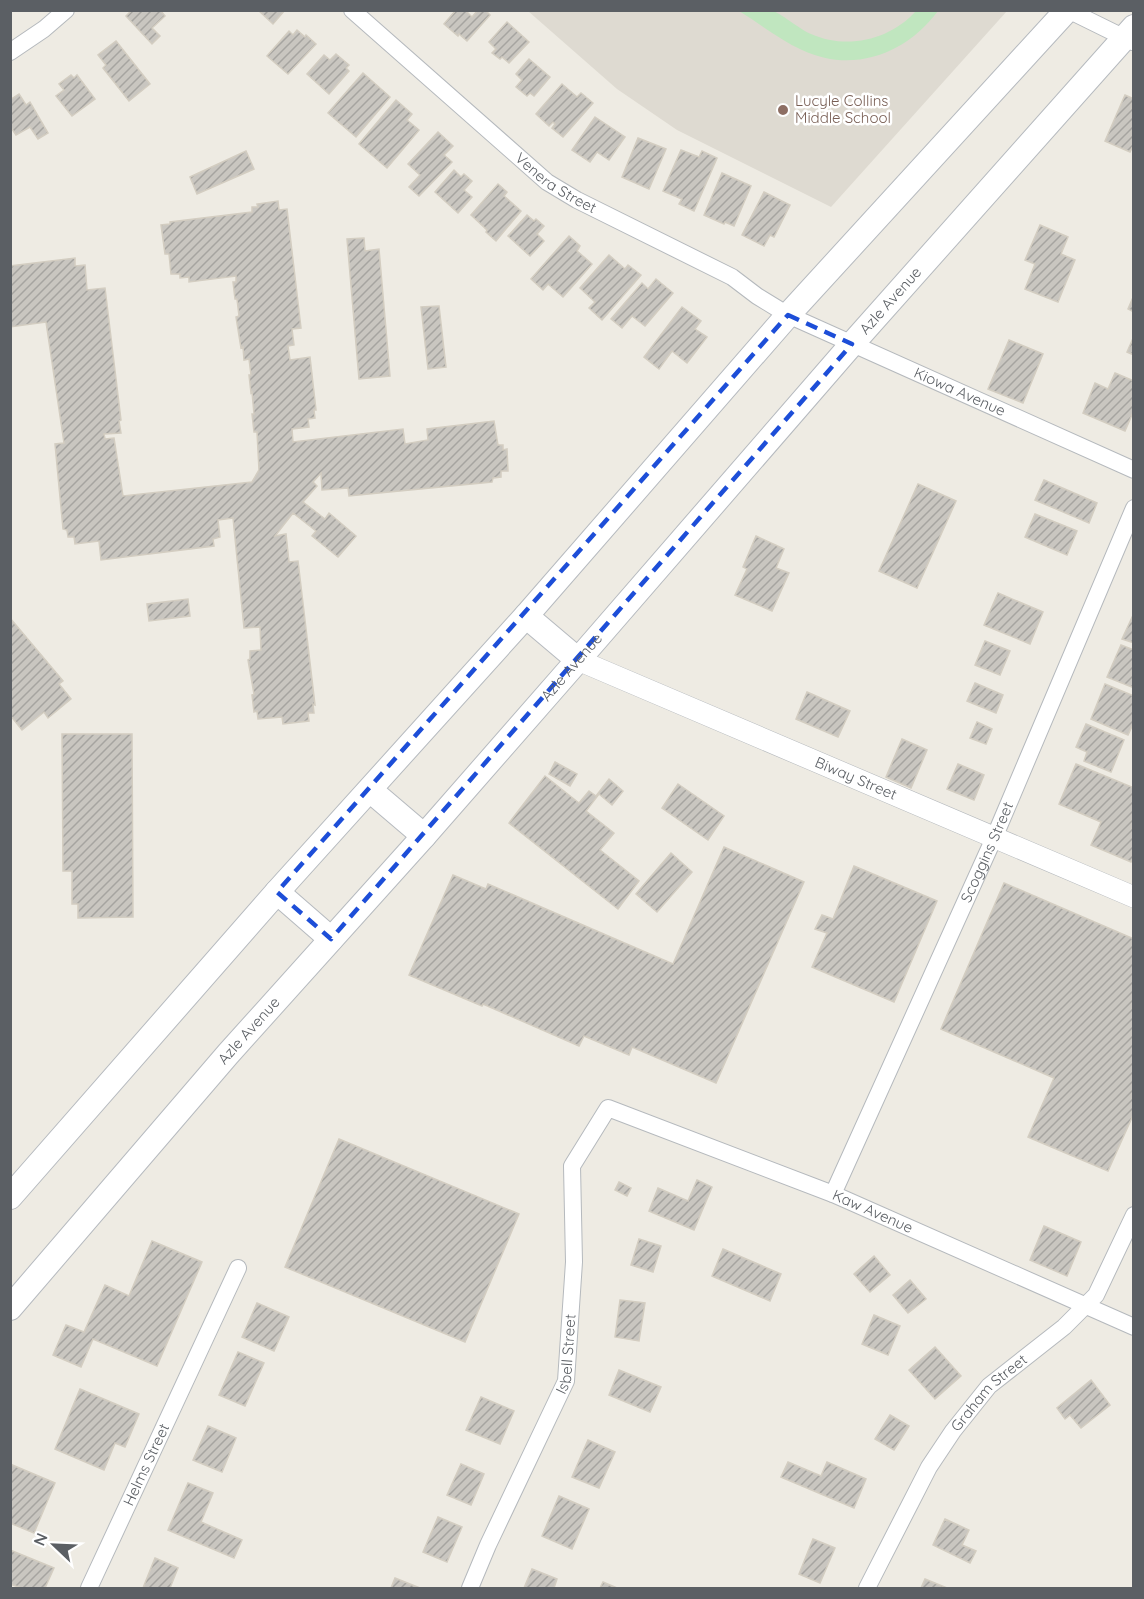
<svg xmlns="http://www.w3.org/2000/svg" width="1144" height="1599" font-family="Quicksand,sans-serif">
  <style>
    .education { fill: #dedad1 }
    .park { fill: #c0e6bf }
    .building { fill: url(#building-hatch); stroke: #d3cdc1; stroke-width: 1.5 }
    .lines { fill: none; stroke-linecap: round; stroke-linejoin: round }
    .minor-casing { stroke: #b5b9bd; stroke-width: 18 }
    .tertiary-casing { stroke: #b5b9bd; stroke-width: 22 }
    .secondary-casing { stroke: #b6babf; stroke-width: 26 }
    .minor { stroke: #fff; stroke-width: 16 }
    .tertiary { stroke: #fff; stroke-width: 21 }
    .secondary { stroke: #fff; stroke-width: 24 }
    .marked { fill: none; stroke: #1d4ed8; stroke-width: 4.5; stroke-dasharray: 12 8; stroke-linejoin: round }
    .education-dot { fill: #8d6e63; stroke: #fff; stroke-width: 2 }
    .labels { text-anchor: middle; stroke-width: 5; stroke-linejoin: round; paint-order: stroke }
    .education-label { font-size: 15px; fill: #785e54; stroke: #fff; text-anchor: start }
    .street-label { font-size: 15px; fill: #5b5f64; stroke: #fff }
  </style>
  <defs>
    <pattern id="building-hatch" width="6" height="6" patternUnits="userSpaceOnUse" patternTransform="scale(1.5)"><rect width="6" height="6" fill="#c9c6c0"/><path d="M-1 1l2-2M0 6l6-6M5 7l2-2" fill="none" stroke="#a6a4a0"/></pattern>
  </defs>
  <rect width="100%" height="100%" fill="#eeebe3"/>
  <path class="education" d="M528,11H1007L831,207L677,130L617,89Z"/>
  <path class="park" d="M739,11C749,10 761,8 771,10C781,13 799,29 811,34C847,50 890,40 916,11H938C906,54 853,74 802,50C780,40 760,24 739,11Z"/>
  <g class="building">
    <path d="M160,10L165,16L152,28L160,36L152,44L126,16L132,10Z"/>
    <path d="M258,10H285L273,24Z"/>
    <path d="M456,10H465L472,17L478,10H485L490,15L467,41L459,34L458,36L444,24Z"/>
    <path d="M507,22L529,42L509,63L502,57L500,59L492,53L496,49L489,42Z"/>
    <path d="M297,30L305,37L306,35L316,44L288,74L267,56L289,31L293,35Z"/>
    <path d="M116,41L150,84L129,101L103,68L106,65L98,55Z"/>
    <path d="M336,54L349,65L346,68L349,71L329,94L307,74L324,55L330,60Z"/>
    <path d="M529,59L550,77L534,96L530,93L527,96L516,87L522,80L516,74Z"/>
    <path d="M363,73L390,97L356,137L328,113Z"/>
    <path d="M71,75L74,78L77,75L95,99L72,116L56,96L64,90L59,84Z"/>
    <path d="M562,84L577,97L581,93L593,103L563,137L552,128L555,124L553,122L549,126L536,114Z"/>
    <path d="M19,94L26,105L30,102L48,133L38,139L30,127L16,135L10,126V100Z"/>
    <path d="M1125,95L1134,99V144L1130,152L1105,141Z"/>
    <path d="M396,100L412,114L407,120L419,130L387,168L359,144Z"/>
    <path d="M595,117L625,137L609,160L597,152L590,162L572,150Z"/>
    <path d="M438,132L453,146L444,155L452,162L419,196L409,187L420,175L408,164Z"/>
    <path d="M638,138L666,149L649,189L622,177Z"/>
    <path d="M681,150L699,157L702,151L717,158L694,211L679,204L682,199L663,191Z"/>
    <path d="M246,151L254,169L197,194L190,177Z"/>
    <path d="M454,170L461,177L464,174L472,181L464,190L472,197L458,213L435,192Z"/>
    <path d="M722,173L751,186L734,226L725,222L724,224L704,215Z"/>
    <path d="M498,184L507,192L504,196L521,211L496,241L486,232L487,230L471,215Z"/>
    <path d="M764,192L790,205L774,237L770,235L764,246L742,235Z"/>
    <path d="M278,201L279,210L287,209L301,328L292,329L294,345L288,346L290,360L310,357L316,410H314L315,418L308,419L309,427L292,429L293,442L403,429L405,444L428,440L427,429L494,421L498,445H503V450L507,449L508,471H501V477L493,478L492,482L349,496L348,488L322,490L321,473L313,482L317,486L303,502L325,519L329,513L356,536L338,557L312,536L316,531L293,513L275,536L286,534L289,562L298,561L315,705L313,704L314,713H308L309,721L283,724L282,717L258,719L257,711L254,712L252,695L254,694L248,660L250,659V651L261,650L260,627L244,628L233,518L218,520L220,537L213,539L214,546L101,560L99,541L75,544L74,537H68L67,530L63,529L55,444L64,443L46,322L10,327V266L75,258V266L85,265L87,290L105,288L121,420L119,421L121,433L104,434L105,439L114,438L123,496L252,482L259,470L257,432H254L252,414H254L252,392L251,393L249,375H251L249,359L244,360L243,347L241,348L236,317L239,316L237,299H235L233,282H236V276L189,282V277L180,278V274H171L169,254H165L161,225L170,224V222L252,212V207H258L257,204Z"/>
    <path d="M527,215L534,221L536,219L544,226L537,234L544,241L530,256L508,236Z"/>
    <path d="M1040,225L1068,237L1061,254L1075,260L1058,302L1025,289L1035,264L1025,260Z"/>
    <path d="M569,236L580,246L577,251L592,264L563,297L548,284L543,290L531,279Z"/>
    <path d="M364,238L365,251L379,249L390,376L359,379L347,239Z"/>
    <path d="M609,255L625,269L628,265L641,275L602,320L589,308L595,302L580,288Z"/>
    <path d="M656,279L673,293L645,326L632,316L622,328L611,319L642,283L648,289Z"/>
    <path d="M1134,295V312L1128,309Z"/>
    <path d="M439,306L446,367L428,369L421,307Z"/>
    <path d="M682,307L701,321L695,329L707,337L687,363L672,351L659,369L644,357Z"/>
    <path d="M1134,336V355L1127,352Z"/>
    <path d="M1009,340L1043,354L1023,403L988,389Z"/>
    <path d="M1115,373L1134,381V410L1125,431L1083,413L1095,383L1108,389Z"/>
    <path d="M1044,480L1097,503L1089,523L1035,500Z"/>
    <path d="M918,484L956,501L917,588L879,571Z"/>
    <path d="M1035,514L1077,531L1067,555L1025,537Z"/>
    <path d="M756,536L784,549L776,568L789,573L772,611L735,595L747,569L743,567Z"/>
    <path d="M998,593L1043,612L1030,644L984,625Z"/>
    <path d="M188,599L190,616L149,621L147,604Z"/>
    <path d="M1134,613V643L1122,639Z"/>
    <path d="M10,618L63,681L59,684L71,699L48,718L44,712L22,730L10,715Z"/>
    <path d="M985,641L1010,651L1000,675L975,665Z"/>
    <path d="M1121,645L1134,650V688L1107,677Z"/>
    <path d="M975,683L1003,695L996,713L967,701Z"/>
    <path d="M1105,684L1134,696V722L1128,735L1091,719Z"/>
    <path d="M807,692L850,711L838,737L796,719Z"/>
    <path d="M977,722L992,729L986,744L970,738Z"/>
    <path d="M1086,724L1124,740L1111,772L1084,761L1087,752L1076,747Z"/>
    <path d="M62,734H132L133,917L78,918V904H72V871H63Z"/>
    <path d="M902,739L927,750L911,788L886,777Z"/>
    <path d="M555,762L577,774L570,786L549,774Z"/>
    <path d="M958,764L984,775L974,800L947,789Z"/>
    <path d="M1076,764L1134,788V856L1131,862L1091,845L1101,822L1059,804Z"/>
    <path d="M545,776L579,803L589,791L596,796L609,779L623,791L612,805L599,794L586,811L614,833L600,850L639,881L618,909L509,823Z"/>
    <path d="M678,784L724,816L708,840L662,808Z"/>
    <path d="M724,847L804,882L716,1083L632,1047L629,1055L584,1036L579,1046L483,1004L482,1006L409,975L453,875L486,889L488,884L673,964Z"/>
    <path d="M671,853L692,872L657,912L636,894Z"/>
    <path d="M854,866L937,901L894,1002L812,967L827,933L815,929L822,915L833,919Z"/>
    <path d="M1004,883L1134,939V1113L1108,1171L1028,1137L1054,1078L941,1029Z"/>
    <path d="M339,1139L519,1214L465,1342L285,1267Z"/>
    <path d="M697,1180L712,1187L694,1230L649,1211L658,1188L688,1201Z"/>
    <path d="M619,1182L631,1188L627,1196L615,1190Z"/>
    <path d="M1044,1226L1081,1242L1067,1276L1030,1260Z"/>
    <path d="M639,1239L661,1246L653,1272L631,1265Z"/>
    <path d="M152,1241L202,1262L157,1366L93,1339L81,1367L53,1355L66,1325L84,1332L105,1285L129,1296Z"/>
    <path d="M723,1249L781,1274L770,1301L712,1276Z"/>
    <path d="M874,1256L890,1275L870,1292L854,1274Z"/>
    <path d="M910,1280L926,1299L908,1313L893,1295Z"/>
    <path d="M620,1300L645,1303L639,1341L615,1337Z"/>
    <path d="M257,1303L289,1317L274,1351L242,1337Z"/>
    <path d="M874,1315L900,1326L888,1355L862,1344Z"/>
    <path d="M935,1347L961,1376L935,1399L909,1370Z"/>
    <path d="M238,1352L264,1363L245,1406L219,1395Z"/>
    <path d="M619,1370L661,1387L650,1412L609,1395Z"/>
    <path d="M1091,1380L1110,1405L1081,1428L1070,1415L1065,1419L1057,1408Z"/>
    <path d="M80,1389L139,1414L125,1447L115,1443L104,1470L55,1449Z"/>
    <path d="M481,1397L514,1411L500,1444L466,1430Z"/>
    <path d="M890,1415L909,1426L894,1450L875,1439Z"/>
    <path d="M208,1426L236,1438L222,1472L193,1460Z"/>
    <path d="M588,1440L615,1452L599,1488L572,1477Z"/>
    <path d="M788,1462L821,1476L827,1462L866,1479L854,1508L781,1477Z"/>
    <path d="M10,1464L55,1483L34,1533L10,1523Z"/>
    <path d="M461,1464L484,1474L471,1505L447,1495Z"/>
    <path d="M188,1483L213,1493L201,1522L242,1540L234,1558L168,1530Z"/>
    <path d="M559,1496L589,1509L572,1549L542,1536Z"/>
    <path d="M438,1517L462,1527L447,1562L423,1552Z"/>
    <path d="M945,1519L969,1530L962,1545L976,1551L970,1563L933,1545Z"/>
    <path d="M813,1539L835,1548L820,1583L799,1574Z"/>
    <path d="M10,1550L54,1568L45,1588H21L10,1584Z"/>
    <path d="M155,1558L178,1568L170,1588H143Z"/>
    <path d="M532,1569L557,1579L554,1588H524Z"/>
    <path d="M395,1578L420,1588H391Z"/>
    <path d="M925,1579L947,1588H921Z"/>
    <path d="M603,1582L617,1588H600Z"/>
  </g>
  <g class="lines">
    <defs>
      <g id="minor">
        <path id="s1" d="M352,10L547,182L577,200L732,277L757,296L788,315L1134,470"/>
        <path d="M1068,10L1133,42"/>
        <path d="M10,52L44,29L66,10"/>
        <path id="s2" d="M833,1194L994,838L1134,508"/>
        <path id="s3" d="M89,1588L238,1268"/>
        <path id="s4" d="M470,1588L488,1545L566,1381L574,1262L572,1166L608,1108L833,1194L1134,1327"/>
        <path id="s5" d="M867,1588L929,1467L953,1431L989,1386L1064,1327L1096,1295L1134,1215"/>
      </g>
      <g id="tertiary">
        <path id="s6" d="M578,660L1134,897"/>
      </g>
      <g id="secondary">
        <path d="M526,616L578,660"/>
        <path d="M370,790L424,836"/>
        <path d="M277,892L331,939"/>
        <path d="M10,1197L277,892L526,616L788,315L1067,10"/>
        <path id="s7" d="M10,1308L228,1054L424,836L578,660L852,344L1134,27"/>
      </g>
    </defs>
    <use href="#minor" class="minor-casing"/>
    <use href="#tertiary" class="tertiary-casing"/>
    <use href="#secondary" class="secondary-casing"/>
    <use href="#minor" class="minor"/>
    <use href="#tertiary" class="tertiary"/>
    <use href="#secondary" class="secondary"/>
  </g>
  <path class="marked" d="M788,315L852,344L331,939L277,892Z"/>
  <circle class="education-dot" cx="783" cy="110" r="6"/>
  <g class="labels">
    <g class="education-label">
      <text x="795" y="106">Lucyle Collins<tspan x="795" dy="17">Middle School</tspan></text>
    </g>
    <g class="street-label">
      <text dy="5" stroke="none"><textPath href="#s1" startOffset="268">Venera Street</textPath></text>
      <text dy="5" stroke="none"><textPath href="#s7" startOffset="1338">Azle Avenue</textPath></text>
      <text dy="5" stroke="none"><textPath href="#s1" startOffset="724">Kiowa Avenue</textPath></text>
      <text dy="5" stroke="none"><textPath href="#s7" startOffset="852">Azle Avenue</textPath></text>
      <text dy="5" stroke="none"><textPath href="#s6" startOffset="302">Biway Street</textPath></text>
      <text dy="5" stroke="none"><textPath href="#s2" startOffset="375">Scoggins Street</textPath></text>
      <text dy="5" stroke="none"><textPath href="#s7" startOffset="366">Azle Avenue</textPath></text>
      <text dy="5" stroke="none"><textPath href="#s4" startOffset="796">Kaw Avenue</textPath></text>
      <text dy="5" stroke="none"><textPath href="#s4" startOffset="255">Isbell Street</textPath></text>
      <text dy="5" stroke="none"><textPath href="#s5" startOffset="232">Graham Street</textPath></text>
      <text dy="5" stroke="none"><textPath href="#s3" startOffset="136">Helms Street</textPath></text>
    </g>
  </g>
  <rect width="1144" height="1599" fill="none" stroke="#5b5f64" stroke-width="24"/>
  <g transform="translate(54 1545) rotate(293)" stroke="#ffffff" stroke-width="4.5" paint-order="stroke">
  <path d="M0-4.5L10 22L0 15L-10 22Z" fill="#5b5f64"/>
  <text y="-9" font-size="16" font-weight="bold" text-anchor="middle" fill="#5b5f64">N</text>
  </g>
</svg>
